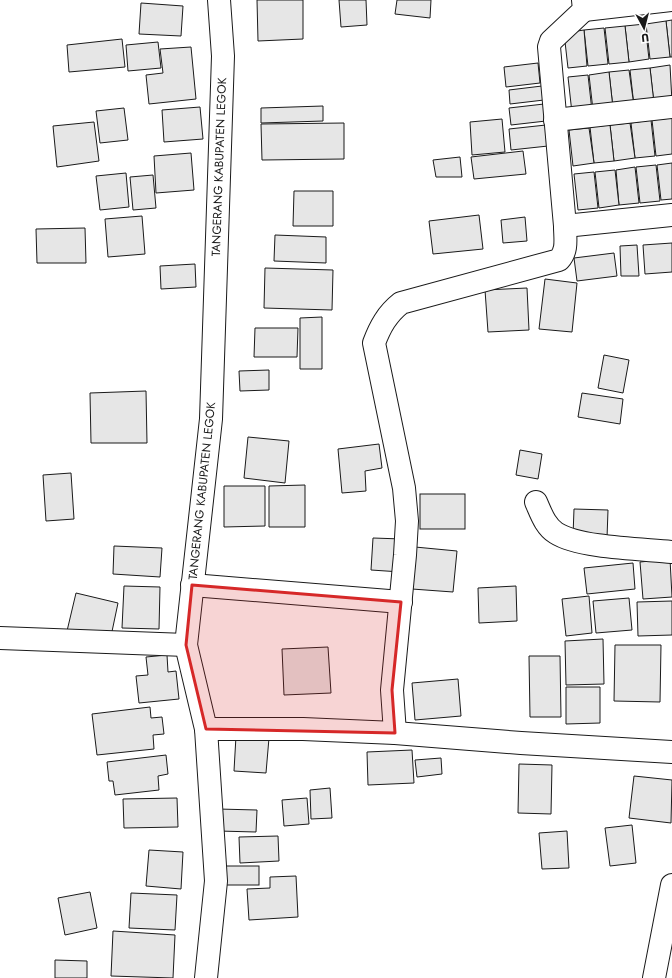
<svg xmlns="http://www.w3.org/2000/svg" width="672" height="978" font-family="Jost,sans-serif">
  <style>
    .building { fill: #e6e6e6; stroke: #1a1a1a }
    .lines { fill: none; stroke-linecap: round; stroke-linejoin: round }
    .minor-casing { stroke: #1a1a1a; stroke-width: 24 }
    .minor { stroke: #fff; stroke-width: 22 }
    .marked { fill: #d62828; fill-opacity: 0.2; stroke: #d62828; stroke-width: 3; stroke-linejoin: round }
    .labels { text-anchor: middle; stroke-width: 3; stroke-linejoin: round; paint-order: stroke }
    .street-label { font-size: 12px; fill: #1a1a1a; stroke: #fff }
  </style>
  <rect width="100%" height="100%" fill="#fff"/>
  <g class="building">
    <path d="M257,0H303V39L258,41Z"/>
    <path d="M339,0H366L367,25L341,27Z"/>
    <path d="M397,0H431L430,18L395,14Z"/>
    <path d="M141,3L183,6L181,36L139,34Z"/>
    <path d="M672,20V57H670L666,21Z"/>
    <path d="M666,21L670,57L650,59L646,24Z"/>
    <path d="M645,24L649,59L629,62L625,26Z"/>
    <path d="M625,26L629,62L609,64L605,28Z"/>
    <path d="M604,28L608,64L588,66L584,30Z"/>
    <path d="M584,30L587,66L568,68L564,33Z"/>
    <path d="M122,39L125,67L69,72L67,45Z"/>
    <path d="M158,42L161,68L128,71L126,45Z"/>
    <path d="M191,47L196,99L149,104L146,75L163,73L160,49Z"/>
    <path d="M538,63L540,83L506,87L504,67Z"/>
    <path d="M670,65L672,102L654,104L650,68Z"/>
    <path d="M650,68L654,103L634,106L630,70Z"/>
    <path d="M629,70L634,106L613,108L609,72Z"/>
    <path d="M609,72L613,108L593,110L589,75Z"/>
    <path d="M588,75L592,111L572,113L568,77Z"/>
    <path d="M542,86L544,100L510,104L509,90Z"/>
    <path d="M544,104L546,121L511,125L509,108Z"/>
    <path d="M323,106V121L261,123V108Z"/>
    <path d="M200,107L203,139L164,142L162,110Z"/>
    <path d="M124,108L128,140L100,143L96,111Z"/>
    <path d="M672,118V154L656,156L652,120Z"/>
    <path d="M502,119L505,152L472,155L470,122Z"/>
    <path d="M651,120L655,156L635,158L631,123Z"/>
    <path d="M94,122L99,161L57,167L53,126Z"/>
    <path d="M344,123V159L262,160L261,124Z"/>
    <path d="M630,123L635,158L614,161L610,125Z"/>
    <path d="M546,125L548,146L511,150L509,129Z"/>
    <path d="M610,125L614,161L594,163L590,127Z"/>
    <path d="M589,128L594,163L573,166L569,130Z"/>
    <path d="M523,151L526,174L474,179L471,157Z"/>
    <path d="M191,153L194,190L156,193L154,156Z"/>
    <path d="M460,157L462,177H436L433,160Z"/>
    <path d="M672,163V199L661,200L657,165Z"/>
    <path d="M656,165L660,201L640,203L636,167Z"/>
    <path d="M635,167L639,203L619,205L616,170Z"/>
    <path d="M615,170L619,205L599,208L595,172Z"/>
    <path d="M594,172L598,208L578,210L574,174Z"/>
    <path d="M126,173L129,207L100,210L96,176Z"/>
    <path d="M153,175L156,208L133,210L130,177Z"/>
    <path d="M294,191H333V226H293Z"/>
    <path d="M479,215L483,249L433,254L429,221Z"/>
    <path d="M142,216L145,254L108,257L105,219Z"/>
    <path d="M525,217L527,241L503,243L501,220Z"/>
    <path d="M85,228L86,263H37L36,229Z"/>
    <path d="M275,235L326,237V263L274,261Z"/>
    <path d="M672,243V272L645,274L643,245Z"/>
    <path d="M637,245L639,276H621L620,246Z"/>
    <path d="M614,253L617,276L577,281L574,258Z"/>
    <path d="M195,264L196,287L161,289L160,266Z"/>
    <path d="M265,268L333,270L332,310L264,308Z"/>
    <path d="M545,279L577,283L572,332L539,329Z"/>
    <path d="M527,288L529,330L488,332L485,290Z"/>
    <path d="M322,317V369H300V318Z"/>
    <path d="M255,328H298L297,357H254Z"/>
    <path d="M604,355L629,360L623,393L598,388Z"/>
    <path d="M269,370V390L240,391L239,371Z"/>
    <path d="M146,391L147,443H91L90,393Z"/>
    <path d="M582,393L623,399L620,424L578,417Z"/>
    <path d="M248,437L289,441L285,483L244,478Z"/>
    <path d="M379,444L382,468L365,471L366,491L342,493L338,449Z"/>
    <path d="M520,450L542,454L538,479L516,475Z"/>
    <path d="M71,473L74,519L46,521L43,475Z"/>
    <path d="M305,485V527H269V486Z"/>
    <path d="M224,486H265V526L224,527Z"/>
    <rect x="420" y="494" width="45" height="35"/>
    <path d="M574,509L608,510L607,538L573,536Z"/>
    <path d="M373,538L402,539L401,572L371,570Z"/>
    <path d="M114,546L162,548L160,577L113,574Z"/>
    <path d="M415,547L457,551L453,592L412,589Z"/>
    <path d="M670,559L672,597L643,599L640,562Z"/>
    <path d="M633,563L635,589L587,594L584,568Z"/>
    <path d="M124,586L160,587L159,629L122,628Z"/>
    <path d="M516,586L517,621L479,623L478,588Z"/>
    <path d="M76,593L118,603L110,641L67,631Z"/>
    <path d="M589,596L592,633L566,636L562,599Z"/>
    <path d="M629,598L632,630L596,633L593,601Z"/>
    <path d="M672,601V635L638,636L637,602Z"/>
    <path d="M603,639L604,684L566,685L565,641Z"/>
    <path d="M615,645H661L660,702L614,701Z"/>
    <path d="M328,647L331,693L284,695L282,649Z"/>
    <path d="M167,655L168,672L176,671L179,699L139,703L136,676L148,675L146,657Z"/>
    <path d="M529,656H560L561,717H530Z"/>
    <path d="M458,679L461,716L415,720L412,683Z"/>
    <path d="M566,687H600V723L566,724Z"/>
    <path d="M150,707L151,718L162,717L164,734L153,735L154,749L97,755L92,714Z"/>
    <path d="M236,736L269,738L266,773L234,771Z"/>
    <path d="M412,750L414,783L368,785L367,752Z"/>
    <path d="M166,755L168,774L158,776L159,790L115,795L113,781H109L107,762Z"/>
    <path d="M441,758L442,774L417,777L415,760Z"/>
    <path d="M519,764L552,765L551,814L518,813Z"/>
    <path d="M634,776L672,780L671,823L629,818Z"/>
    <path d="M330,788L332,818L311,819L310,790Z"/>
    <path d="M177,798L178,827L124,828L123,799Z"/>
    <path d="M307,798L309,824L284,826L282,800Z"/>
    <path d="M218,809L257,810L256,832L218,831Z"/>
    <path d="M632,825L636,863L610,866L605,828Z"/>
    <path d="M567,831L569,868L542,869L539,833Z"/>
    <path d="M278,836L279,861L240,863L239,837Z"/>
    <path d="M149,850L183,852L181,889L146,886Z"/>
    <rect x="226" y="866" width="33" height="19"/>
    <path d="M296,876L298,917L249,920L247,889L270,888V877Z"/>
    <path d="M90,892L97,928L65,935L58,898Z"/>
    <path d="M131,893L177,895L175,930L129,928Z"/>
    <path d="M113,931L175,935L173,978L111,976Z"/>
    <path d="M55,960L87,961V978H55Z"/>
  </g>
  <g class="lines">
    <defs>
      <g id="minor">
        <path d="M584,10L671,0"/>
        <path d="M555,120L672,107"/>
        <path d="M565,226L672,215"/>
        <path d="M536,502C541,513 545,526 556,533C579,548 643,549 672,552"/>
        <path d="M192,585L401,602"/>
        <path d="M0,638L186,645"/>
        <path d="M206,729H303L395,733L521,743L672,752"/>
        <path d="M395,733L392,690L405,555L407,521L404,488L374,343C380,327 387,314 401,303L559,260C568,250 565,239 565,226L549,47L551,41L584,10L583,0"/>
        <path d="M206,978L216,881L206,729L186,645L211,419L223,56L219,0"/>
        <path d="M654,978L672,885"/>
      </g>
    </defs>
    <use href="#minor" class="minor-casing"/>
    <use href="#minor" class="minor"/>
  </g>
  <path class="marked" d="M192,585L401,602L392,690L395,733L206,729L186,645Z"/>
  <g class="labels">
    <g class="street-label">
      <text transform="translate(219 167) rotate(-88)" y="4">TANGERANG KABUPATEN LEGOK</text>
      <text transform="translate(202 491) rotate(-84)" y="4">TANGERANG KABUPATEN LEGOK</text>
    </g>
  </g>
  <g transform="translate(644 28) rotate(173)" stroke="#ffffff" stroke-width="3" paint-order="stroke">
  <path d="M0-3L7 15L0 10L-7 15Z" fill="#1a1a1a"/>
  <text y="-6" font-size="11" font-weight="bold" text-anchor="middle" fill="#1a1a1a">U</text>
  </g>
</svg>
